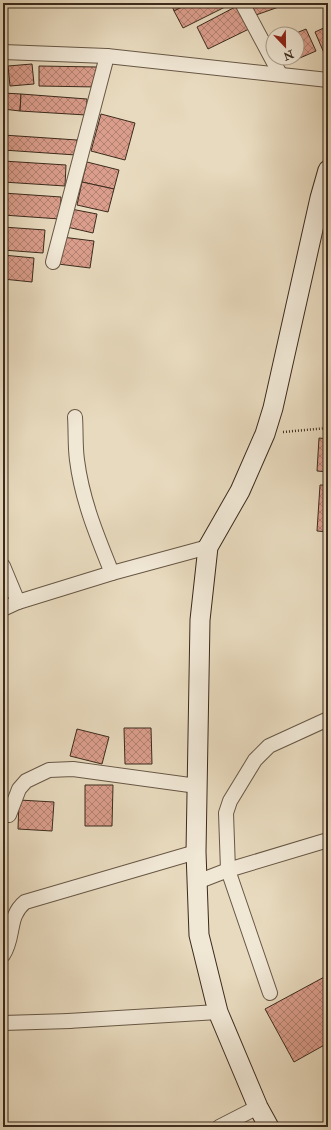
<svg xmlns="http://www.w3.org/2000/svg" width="331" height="1130" font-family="'IM FELL Double Pica',serif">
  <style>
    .building { fill: url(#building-cross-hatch); stroke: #3c2b1d }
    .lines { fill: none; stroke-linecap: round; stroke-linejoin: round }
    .street-casing { stroke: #675745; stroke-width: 16 }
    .secondary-casing { stroke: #3c2b1d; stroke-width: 21 }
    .path { stroke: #3c2b1d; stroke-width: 2.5; stroke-dasharray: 1 2; stroke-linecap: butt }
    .street { stroke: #f0e7d5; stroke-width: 14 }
    .secondary { stroke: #f0e7d5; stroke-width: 19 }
  </style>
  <defs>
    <pattern id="building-cross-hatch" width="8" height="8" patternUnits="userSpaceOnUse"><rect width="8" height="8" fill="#db9e8c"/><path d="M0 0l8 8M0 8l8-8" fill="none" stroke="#b38172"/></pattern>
  </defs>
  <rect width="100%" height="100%" fill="#e8dabe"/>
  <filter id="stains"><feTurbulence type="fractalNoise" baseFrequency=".005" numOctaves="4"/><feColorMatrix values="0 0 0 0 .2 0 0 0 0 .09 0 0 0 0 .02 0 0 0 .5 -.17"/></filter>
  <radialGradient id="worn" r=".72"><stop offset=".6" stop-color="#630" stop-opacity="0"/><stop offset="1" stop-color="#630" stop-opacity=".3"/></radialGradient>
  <g class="building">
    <path d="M171,3H190L174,11Z"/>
    <path d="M190,3H225L227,6L183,28L174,11Z"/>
    <path d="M251,3H290L256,15Z"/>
    <path d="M239,5L251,28L208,49L197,27Z"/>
    <path d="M328,26V60H327L315,32Z"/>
    <path d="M306,29L316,51L286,64L284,58H297V34H294Z"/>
    <path d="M32,64L34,84L10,86L8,66Z"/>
    <path d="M39,66L97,67V87L39,86Z"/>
    <path d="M3,93L21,94L20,111L3,109Z"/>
    <path d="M21,94L87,99L86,115L20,111Z"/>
    <path d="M101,114L135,123L125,160L91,151Z"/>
    <path d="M3,135L77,140L76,155L3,150Z"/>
    <path d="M3,161L66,165L65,186L3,182Z"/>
    <path d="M87,162L119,170L114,189L82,182Z"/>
    <path d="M82,182L114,189L108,212L77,205Z"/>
    <path d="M3,193L61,197L60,219L3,215Z"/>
    <path d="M71,209L97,214L93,233L67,227Z"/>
    <path d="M3,227L45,230L43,253L3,250Z"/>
    <path d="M62,237L94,241L90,268L58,264Z"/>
    <path d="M3,255L34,258L32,282L3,279Z"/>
    <path d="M319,438L328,439V472L317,471Z"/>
    <path d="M320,485H328V532L317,531Z"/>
    <path d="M124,728H151L152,764H125Z"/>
    <path d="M77,729L109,737L102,764L70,756Z"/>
    <path d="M85,785H113L112,826H85Z"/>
    <path d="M19,800L54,802L52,831L18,829Z"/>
    <path d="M328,975V1043L294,1062L265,1009Z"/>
  </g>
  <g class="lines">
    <defs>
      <g id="street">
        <path d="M242,3L280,74"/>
        <path d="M3,52L107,56L328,80"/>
        <path d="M53,262L107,56"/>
        <path d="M75,417C76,431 75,446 77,460C82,500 97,536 112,573"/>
        <path d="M3,566L18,602"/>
        <path d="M3,609L18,602L112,573L208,547"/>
        <path d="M9,815L19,789L26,781L49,770L73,769L197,786"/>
        <path d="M197,882L228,870L328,840"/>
        <path d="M3,955C15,937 7,917 25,902L196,852"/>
        <path d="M270,993L228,870L226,813L230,801L255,760L269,746L328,719"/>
        <path d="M68,1021L218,1012"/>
        <path d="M3,1023L70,1021"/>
        <path d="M219,1127L258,1107"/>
      </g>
      <path id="secondary" d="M269,1127L258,1107L218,1012L199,935L196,852L200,620L208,547L240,491L265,434L273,408L320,198L328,170"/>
    </defs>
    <use href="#street" class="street-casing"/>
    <use href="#secondary" class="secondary-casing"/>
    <path class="path" d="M283,432L328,428"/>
    <use href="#street" class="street"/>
    <use href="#secondary" class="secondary"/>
  </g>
  <rect width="331" height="1130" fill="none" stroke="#e8dabe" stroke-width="16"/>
  <rect x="4" y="4" width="323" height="1122" fill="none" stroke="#3c2b1d" stroke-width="2"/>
  <rect x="8" y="8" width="315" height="1114" fill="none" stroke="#3c2b1d"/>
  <g transform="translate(285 46) rotate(158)"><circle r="19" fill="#f0e7d5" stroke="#a89c8b"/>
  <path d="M0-3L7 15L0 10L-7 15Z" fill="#8f2418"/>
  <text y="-6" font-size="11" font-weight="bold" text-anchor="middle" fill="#3c2b1d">N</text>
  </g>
  <rect width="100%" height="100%" filter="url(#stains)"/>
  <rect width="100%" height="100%" fill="url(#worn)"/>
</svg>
